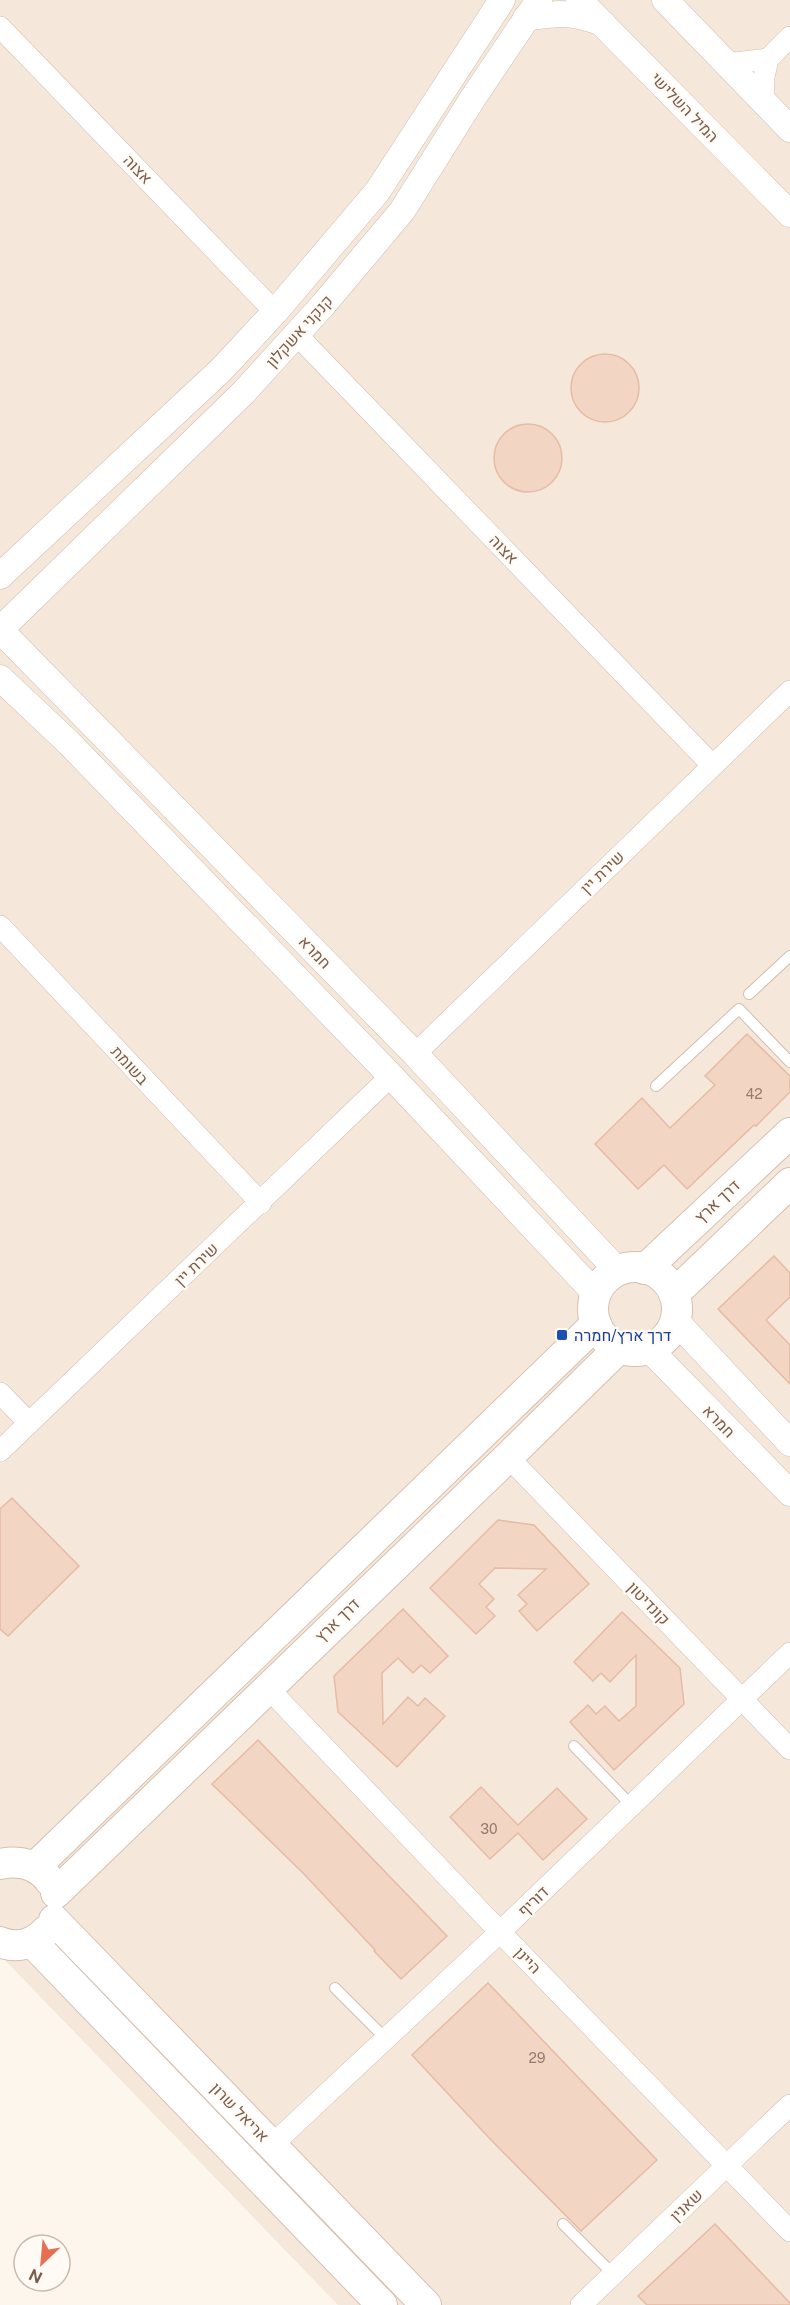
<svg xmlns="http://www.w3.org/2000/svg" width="790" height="2305" font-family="'Public Sans',Heebo,sans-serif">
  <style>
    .residential { fill: #f5e8da }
    .building { fill: #f3d5c3; stroke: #e6bba3; stroke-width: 1.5 }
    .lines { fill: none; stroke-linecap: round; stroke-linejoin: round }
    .service-casing { stroke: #d1beb0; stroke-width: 12 }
    .minor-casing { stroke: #d1beb0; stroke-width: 22 }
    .tertiary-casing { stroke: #d1beb0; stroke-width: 27 }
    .secondary-casing { stroke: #d6c0b0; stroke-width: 32 }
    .service { stroke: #fff; stroke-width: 10 }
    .minor { stroke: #fff; stroke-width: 21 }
    .tertiary { stroke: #fff; stroke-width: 26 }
    .secondary { stroke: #fff; stroke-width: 30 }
    .transit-dot { fill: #1a4fb4; stroke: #fffaf3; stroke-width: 2 }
    .labels { text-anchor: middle; stroke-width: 4.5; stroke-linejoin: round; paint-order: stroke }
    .number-label { font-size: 14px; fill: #987a6a }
    .street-label { font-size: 16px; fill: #7a5c4d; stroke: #fffaf3 }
    .transit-label { font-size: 16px; fill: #164399; stroke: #fffaf3; text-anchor: start }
  </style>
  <rect width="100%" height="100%" fill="#fdf6ec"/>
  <path class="residential" d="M0,0H790V2305H338L0,1955Z"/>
  <g class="building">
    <circle cx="605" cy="388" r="34"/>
    <circle cx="528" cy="458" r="34"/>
    <path d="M747,1034L790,1076V1092L756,1126L754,1125L687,1189L664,1165L638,1189L595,1144L642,1098L670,1128L715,1085L705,1076Z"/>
    <path d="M774,1256L790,1273V1297L766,1320L790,1345V1384L718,1309Z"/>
    <path d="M12,1498L79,1566L8,1636L0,1629V1509Z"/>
    <path d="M498,1520L534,1525L589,1584L537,1631L519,1611L527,1604L518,1595L546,1569L495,1568L479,1584L494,1599L486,1607L495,1616L476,1634L430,1588Z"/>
    <path d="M403,1609L448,1656L430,1673L421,1665L413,1673L398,1658L382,1673L383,1724L408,1697L418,1706L425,1698L445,1716L397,1767L338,1712L334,1676Z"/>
    <path d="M622,1612L680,1668L684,1704L614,1770L570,1722L588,1705L596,1714L605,1706L619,1721L636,1706V1655L610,1682L601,1673L593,1681L574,1662Z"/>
    <path d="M258,1740L447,1936L401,1979L374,1951L375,1950L304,1874L212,1784Z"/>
    <path d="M481,1787L518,1825L557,1788L587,1819L543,1860L518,1833L490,1859L450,1817Z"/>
    <path d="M488,1983L657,2160L581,2231L491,2140L412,2055Z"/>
    <path d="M715,2224L790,2303V2305H647L638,2296Z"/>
  </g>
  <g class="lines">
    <defs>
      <g id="service">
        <path d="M749,994L790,956"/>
        <path d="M656,1086L739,1009L790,1062"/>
        <path d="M574,1746L631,1805"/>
        <path d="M335,1988L386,2039"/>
        <path d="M563,2224L613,2274"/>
      </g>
      <g id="minor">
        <path d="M0,27L275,312"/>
        <path d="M768,59L790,37"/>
        <path d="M724,61L735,63L768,59L764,77L763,100"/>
        <path d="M296,334L712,765"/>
        <path d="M0,926L261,1203"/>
        <path d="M415,1054L790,691"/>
        <path d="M0,1393L29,1423"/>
        <path d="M0,1451L391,1076"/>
        <path d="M508,1457L790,1749"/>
        <path d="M267,1687L500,1932L790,2231"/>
        <path d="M272,2145L500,1932L790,1653"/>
        <path d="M581,2305L790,2105"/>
      </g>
      <g id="tertiary">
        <path d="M579,0L790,214"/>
        <path d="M665,0L790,129"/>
        <path d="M526,18C558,13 571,11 602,23"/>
        <path d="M0,576L221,370L275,312L377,192L502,0"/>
        <path d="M10,620L244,392L323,305L402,211L473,98L539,0"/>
        <path d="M8,638L415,1054L618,1271"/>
        <path d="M0,678L69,743L391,1076L596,1294"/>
        <path d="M675,1320L790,1443"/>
        <path d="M648,1348L790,1493"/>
      </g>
      <g id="secondary">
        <circle cx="635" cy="1309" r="42"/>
        <path d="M645,1269L790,1133"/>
        <path d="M674,1294L790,1183"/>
        <path d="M0,1864C20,1860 38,1864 50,1881"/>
        <path d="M35,1867L596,1324"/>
        <path d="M56,1893L508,1457L619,1348"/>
        <path d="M54,1920L426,2305"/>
        <path d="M0,1942C17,1949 34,1944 46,1931"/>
        <path d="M32,1942L382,2305"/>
      </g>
    </defs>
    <use href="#service" class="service-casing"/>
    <use href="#minor" class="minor-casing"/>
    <use href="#tertiary" class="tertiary-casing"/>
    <use href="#secondary" class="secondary-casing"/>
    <use href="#service" class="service"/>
    <use href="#minor" class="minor"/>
    <use href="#tertiary" class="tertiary"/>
    <use href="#secondary" class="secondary"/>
  </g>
  <rect class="transit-dot" x="556" y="1329" width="12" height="12" rx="3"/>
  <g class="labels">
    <g class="number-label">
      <text x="754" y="1099">42</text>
      <text x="489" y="1834">30</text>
      <text x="537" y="2063">29</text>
    </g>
    <g class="street-label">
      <text transform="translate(685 107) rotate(46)" y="6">המיל השלישי</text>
      <text transform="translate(138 169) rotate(46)" y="6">אצוה</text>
      <text transform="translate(299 331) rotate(-48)" y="6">קנקני אשקלון</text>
      <text transform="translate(504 549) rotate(46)" y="6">אצוה</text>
      <text transform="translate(602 872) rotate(-44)" y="6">שירת יין</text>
      <text transform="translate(315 952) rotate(46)" y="6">חמרא</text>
      <text transform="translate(130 1065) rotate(47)" y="6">בשומת</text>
      <text transform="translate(717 1201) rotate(-43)" y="6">דרך ארץ</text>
      <text transform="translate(196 1264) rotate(-44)" y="6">שירת יין</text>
      <text transform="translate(719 1421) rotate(46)" y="6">חמרא</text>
      <text transform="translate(649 1603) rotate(46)" y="6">קונדיטון</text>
      <text transform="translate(337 1620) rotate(-44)" y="6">דרך ארץ</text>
      <text transform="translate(533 1901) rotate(-44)" y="6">דוריף</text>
      <text transform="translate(528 1960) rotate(46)" y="6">היינן</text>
      <text transform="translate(240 2112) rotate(46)" y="6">אריאל שרון</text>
      <text transform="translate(686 2205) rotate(-44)" y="6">שאנין</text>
    </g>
    <g class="transit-label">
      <text x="574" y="1341">דרך ארץ/חמרה</text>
    </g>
  </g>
  <g transform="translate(42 2263) rotate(206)"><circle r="28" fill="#fffaf3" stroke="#cabbb1" stroke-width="1.5"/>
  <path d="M0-4.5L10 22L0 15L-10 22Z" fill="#e76f51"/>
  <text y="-9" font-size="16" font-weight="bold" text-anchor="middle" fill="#7a5c4d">N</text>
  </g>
</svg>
